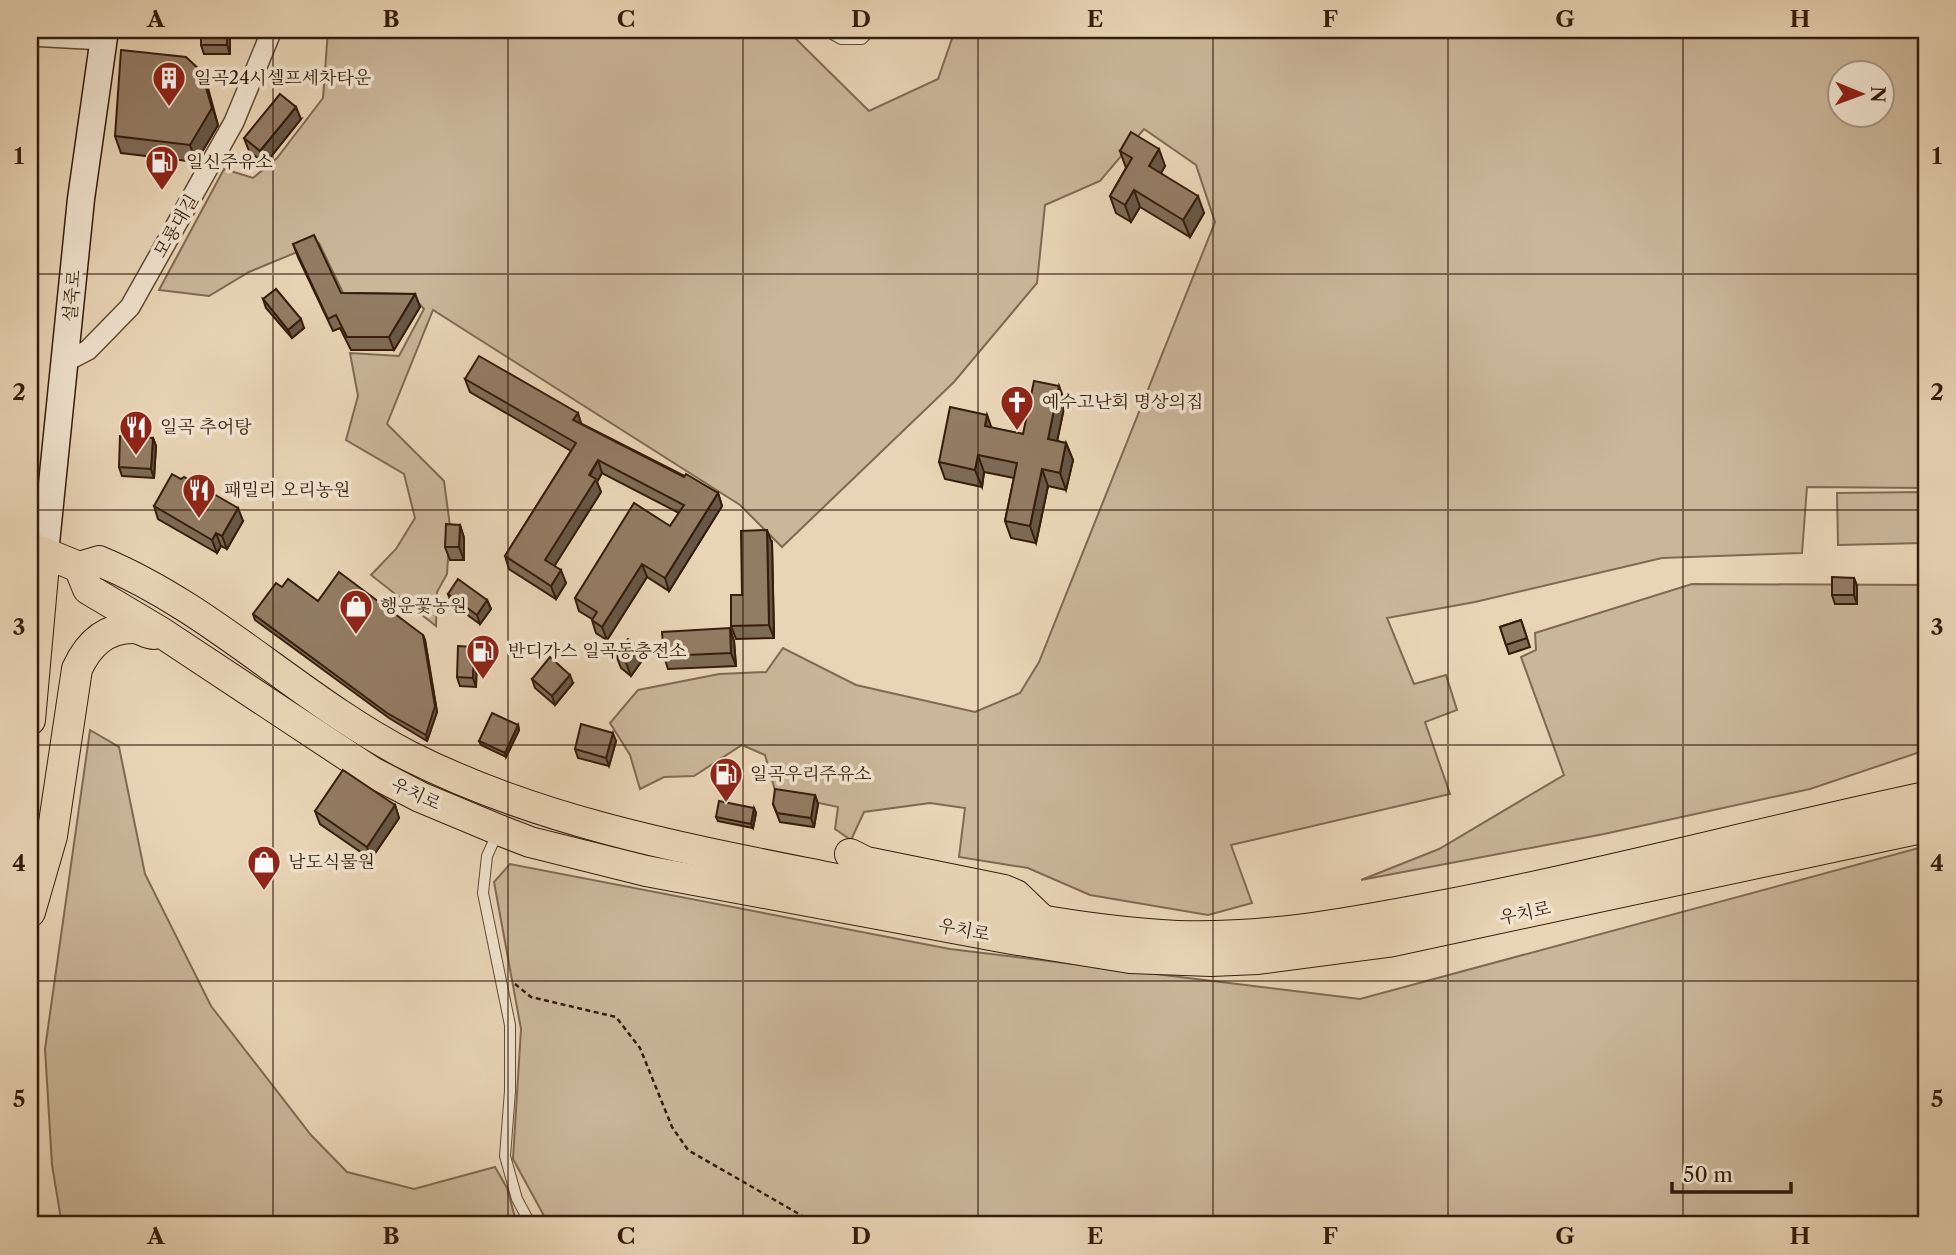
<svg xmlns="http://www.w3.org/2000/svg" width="1956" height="1255" font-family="'Libre Caslon Text','Noto Serif KR',serif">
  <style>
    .green { fill: #cab699; stroke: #806952; stroke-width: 2; fill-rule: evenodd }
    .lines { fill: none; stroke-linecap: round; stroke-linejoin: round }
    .service-casing { stroke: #624a36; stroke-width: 12 }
    .minor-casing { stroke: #624a36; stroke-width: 22 }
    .secondary-casing { stroke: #351c0b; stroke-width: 29 }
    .primary-casing { stroke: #351c0b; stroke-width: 32 }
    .path { stroke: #351c0b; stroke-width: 2.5; stroke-dasharray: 5 3.5; stroke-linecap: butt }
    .service { stroke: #f1e4d0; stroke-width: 10 }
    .minor { stroke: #f1e4d0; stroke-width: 19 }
    .secondary { stroke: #f1e4d0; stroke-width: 26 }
    .primary { stroke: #e9d5b6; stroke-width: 30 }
    .wall { fill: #7e6b56; stroke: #351c0b; stroke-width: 2 }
    .shaded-wall { fill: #675746; stroke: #351c0b; stroke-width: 2 }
    .building { fill: #937c64; stroke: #351c0b; stroke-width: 2 }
    .grid { fill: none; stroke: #351c0b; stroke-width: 2; stroke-opacity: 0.55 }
    .labels { text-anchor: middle; stroke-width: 7; stroke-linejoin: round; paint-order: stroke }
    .poi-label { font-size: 18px; fill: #351c0b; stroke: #f1e4d0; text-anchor: start }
    .street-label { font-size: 18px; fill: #351c0b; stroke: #f1e4d0 }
    .neatline { fill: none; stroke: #351c0b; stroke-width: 2.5 }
    .grid-label { font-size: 23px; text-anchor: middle; font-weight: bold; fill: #351c0b }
  </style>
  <rect width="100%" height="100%" fill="#e9d5b6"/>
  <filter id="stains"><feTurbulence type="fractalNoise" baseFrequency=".00286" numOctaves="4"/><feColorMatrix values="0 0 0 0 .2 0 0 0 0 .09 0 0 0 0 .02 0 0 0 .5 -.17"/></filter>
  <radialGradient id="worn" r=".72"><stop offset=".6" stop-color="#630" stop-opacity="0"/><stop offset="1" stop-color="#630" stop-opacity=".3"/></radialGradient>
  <g class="green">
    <path d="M328,30H787L869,111L938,79L955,30H1926V488L1807,487L1802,553L1662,558L1475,602L1387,618L1414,684L1446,675L1457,710L1425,722L1450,794L1231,845L1252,903L1208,915L1090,895L1028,868L959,857L965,808L930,803L864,812L851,840L835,829L838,807L776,794L765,755L742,745L694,776L664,777L640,789L630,755L610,723L638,690L719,674L766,672L783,648L856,685L975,712L1020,693L1039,662L1215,222L1196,165L1144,129L1100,181L1045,205L1037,283L954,382L782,547L740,505L433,310L387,424L444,481L450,526L447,574L437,592L436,626L371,575L396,549L415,518L404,474L346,440L358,396L350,353L399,356L424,309L416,300L347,301L319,243L249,272L209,296L159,290L224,169L253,178L277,158L323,98ZM1840,74H1882V116H1840Z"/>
    <path d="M1923,492L1924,543L1838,545L1837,493Z"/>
    <path d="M1692,584L1926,585V750L1810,789L1604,834L1361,880L1439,849L1564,775L1521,657L1536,650L1535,633Z"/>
    <path d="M90,730L119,747L145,874L211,1006L311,1135L347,1172L414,1189L495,1167L507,1188L517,1225H62L52,1165L45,1049Z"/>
    <path d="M1926,846V1225H549L513,1159L521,1029L494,882L510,864L950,949L1360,999Z"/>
  </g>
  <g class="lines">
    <defs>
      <g id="service">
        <path d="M825,30L841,39H862L870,30"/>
        <path d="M497,834L487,856L483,893L510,1025V1091L505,1156L517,1199L531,1225"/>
      </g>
      <g id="minor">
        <path d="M30,36L103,40"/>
        <path d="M67,361L88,350L130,307L234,122L272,30"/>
      </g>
      <path id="secondary" d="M45,553L81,199L105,30"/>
      <g id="primary">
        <path d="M30,547L79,567L99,561C213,608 300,700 409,756C534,819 670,846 806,873C929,897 1053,930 1177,936C1268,939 1357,922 1445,905C1607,874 1765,831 1926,797"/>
        <path d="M79,567L88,589L162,633L372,772L420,797L499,830L530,842L646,871L1012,939L1130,958L1211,961L1258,959L1388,942L1926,827"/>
        <path d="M30,720L45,553"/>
        <path d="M850,854L866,862L1004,890L1016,895L1039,917"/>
        <path d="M30,912L52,836L77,669C88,645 105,628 133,628C141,628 146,634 154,634"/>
      </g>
    </defs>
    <use href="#service" class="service-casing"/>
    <use href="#minor" class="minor-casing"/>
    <use href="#secondary" class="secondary-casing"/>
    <use href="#primary" class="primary-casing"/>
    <path class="path" d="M515,984L531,997L616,1017L640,1048L672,1127L688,1150L818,1225"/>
    <use href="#service" class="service"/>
    <use href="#minor" class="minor"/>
    <use href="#secondary" class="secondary"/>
    <use href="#primary" class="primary"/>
  </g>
  <g class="wall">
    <path d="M201,30H230V54H204L201,45Z"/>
    <path d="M208,88L218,125L196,162L121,153L115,136Z"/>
    <path d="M301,119L265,164L249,151L244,138Z"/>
    <path d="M1120,151L1165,166L1161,173L1204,213L1190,237L1140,207L1131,222L1116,213L1110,196L1126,168Z"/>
    <path d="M293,244L341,293L415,294L420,307L394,350H351L340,328L333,331L298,257Z"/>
    <path d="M263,299L304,328L292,338L266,308Z"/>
    <path d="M465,379L582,424L718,493L722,506L669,591L647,577L607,640L596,633L592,620V619L579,611L575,598L670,526L679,513L602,473L597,482L601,492L554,566L566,583L556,599L509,569L505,556L571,451L470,392Z"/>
    <path d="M1059,386L1065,403L1057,441L1066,443L1073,460L1066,490L1048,486L1036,543L1011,538L1005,521L1014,478L984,472L982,487L945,479L939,462L987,415L991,428L1023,434Z"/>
    <path d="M153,438L156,446L154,478L122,476L119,467Z"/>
    <path d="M154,506L243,521L227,549L221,546L217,553L158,519Z"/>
    <path d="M460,525L464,538V560H450L445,547Z"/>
    <path d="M772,543L774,638L736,639L731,626L742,595Z"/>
    <path d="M1854,578L1857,586V604H1835L1832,595Z"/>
    <path d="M282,587L318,601L423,635L425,640L437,712L427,741L389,718L255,620L253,614Z"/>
    <path d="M448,594L487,600L491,609L480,624L451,603Z"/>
    <path d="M1521,620L1530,647L1509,654L1500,627Z"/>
    <path d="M734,641L736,666L668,669L664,656Z"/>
    <path d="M474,647L477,655L476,687L460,686L457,677Z"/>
    <path d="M616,655L643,659L631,676L621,668Z"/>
    <path d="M532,679L573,683L555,705L535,688Z"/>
    <path d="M518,725L519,730L506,757L481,745L479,741Z"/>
    <path d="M616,741L609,766L578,758L575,749Z"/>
    <path d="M815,795L818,804L814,827L780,822L773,804Z"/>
    <path d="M395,805L399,818L371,859L320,824L315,811Z"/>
    <path d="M754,808L756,813L753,828L718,821L716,817Z"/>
  </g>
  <g class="shaded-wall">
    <path d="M227,30H230V54L227,45Z"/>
    <path d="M201,71L218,125L196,162L190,145Z"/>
    <path d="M296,107L301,119L265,164L260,151Z"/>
    <path d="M1159,149L1165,166L1155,183L1149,166Z"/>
    <path d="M1134,190L1140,207L1131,222L1125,205Z"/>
    <path d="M1198,196L1204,213L1190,237L1183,220Z"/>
    <path d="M415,294L420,307L394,350L389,337Z"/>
    <path d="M301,319L304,328L292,338L288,330Z"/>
    <path d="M1059,386L1065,403L1054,456L1048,439Z"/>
    <path d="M578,413L582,426L573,420Z"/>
    <path d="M987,415L993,432L985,426Z"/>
    <path d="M153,438L156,446L154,478L151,469Z"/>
    <path d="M1066,443L1073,460L1066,490L1060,473Z"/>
    <path d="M978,455L984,472L982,487L975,470Z"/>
    <path d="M598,460L602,473L597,482L601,492L550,573L545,560Z"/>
    <path d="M1042,469L1048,486L1036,543L1030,526Z"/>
    <path d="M718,493L722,506L669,591L665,578Z"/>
    <path d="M238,508L243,521L227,549L222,536Z"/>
    <path d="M460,525L464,538V560L459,547Z"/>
    <path d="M767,530L772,543L774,638L769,625Z"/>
    <path d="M216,533L221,546L217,553L212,540Z"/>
    <path d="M642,564L647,577L607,640L602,627Z"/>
    <path d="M561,570L566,583L556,599L551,586Z"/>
    <path d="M1854,578L1857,586V604L1854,595Z"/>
    <path d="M487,600L491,609L480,624L477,615Z"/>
    <path d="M730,628L734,641L736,666L731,653Z"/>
    <path d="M423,635L425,640L437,712L427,741L426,735Z"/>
    <path d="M638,646L643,659L631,676L626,663Z"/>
    <path d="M474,647L477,655L476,687L473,678Z"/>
    <path d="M570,675L573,683L555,705L552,696Z"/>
    <path d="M518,725L519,730L506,757L505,753Z"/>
    <path d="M613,733L616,741L609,766L606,758Z"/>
    <path d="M815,795L818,804L814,827L811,818Z"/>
    <path d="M395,805L399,818L371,859L367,847Z"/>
    <path d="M754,808L756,813L753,828L751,824Z"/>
  </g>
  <g class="building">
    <rect x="201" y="30" width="26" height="15"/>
    <path d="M121,50L186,57L201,71L212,108L190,145L115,136Z"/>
    <path d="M280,94L296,107L260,151L244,138Z"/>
    <path d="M1131,132L1159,149L1149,166L1198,196L1183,220L1134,190L1125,205L1110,196L1132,158L1120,151Z"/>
    <path d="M314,235L341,293L415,294L389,337H347L336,315L328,319L293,244Z"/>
    <path d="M276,289L301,319L288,330L263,299Z"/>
    <path d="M479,356L578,413L573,420L684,477L686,474L718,493L665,578L642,564L602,627L592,620L597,612L575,598L634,503L670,526L684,505L598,460L589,475L596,479L545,560L561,570L551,586L505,556L576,443L465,379Z"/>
    <path d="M1034,381L1059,386L1048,439L1066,443L1060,473L1042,469L1030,526L1005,521L1017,463L978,455L975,470L939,462L950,407L987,415L985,426L1023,434Z"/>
    <path d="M120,436L153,438L151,469L119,467Z"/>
    <path d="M172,474L181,479L184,477L238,508L222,536L216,533L212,540L154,506Z"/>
    <path d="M446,524L460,525L459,547H445Z"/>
    <path d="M767,530L769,625L731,626V595H742L741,531Z"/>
    <path d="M339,572L423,635L435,706L426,735L387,713L253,614L276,583L282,587L288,579L318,601Z"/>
    <path d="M1832,577L1854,578V595H1832Z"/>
    <path d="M458,579L487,600L477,615L448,594Z"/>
    <path d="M1521,620L1527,638L1506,645L1500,627Z"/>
    <path d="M730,628L731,653L664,656L662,632Z"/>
    <path d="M628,639L638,646L626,663L616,655Z"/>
    <path d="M458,646L474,647L473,678L457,677Z"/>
    <path d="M550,657L570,675L552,696L532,679Z"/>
    <path d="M492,713L518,725L505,753L479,741Z"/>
    <path d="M581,724L613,733L606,758L575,749Z"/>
    <path d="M343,770L395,805L367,847L315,811Z"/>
    <path d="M775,789L815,795L811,818L777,813L773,804Z"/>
    <path d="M719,801L754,808L751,824L716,817Z"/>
  </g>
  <path class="grid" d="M273,30V1225M508,30V1225M743,30V1225M978,30V1225M1213,30V1225M1448,30V1225M1683,30V1225M30,274H1926M30,510H1926M30,745H1926M30,981H1926"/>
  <defs>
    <symbol id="building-pin" viewBox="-11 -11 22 30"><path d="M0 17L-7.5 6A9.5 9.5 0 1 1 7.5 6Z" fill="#8f2418" stroke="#f1e4d0"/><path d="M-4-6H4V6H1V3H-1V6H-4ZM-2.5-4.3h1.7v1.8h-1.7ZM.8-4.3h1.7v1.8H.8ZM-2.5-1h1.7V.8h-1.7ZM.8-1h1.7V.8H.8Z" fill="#fff"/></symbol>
    <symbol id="fuel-pin" viewBox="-11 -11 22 30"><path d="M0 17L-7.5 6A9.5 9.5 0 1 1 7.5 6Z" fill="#8f2418" stroke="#f1e4d0"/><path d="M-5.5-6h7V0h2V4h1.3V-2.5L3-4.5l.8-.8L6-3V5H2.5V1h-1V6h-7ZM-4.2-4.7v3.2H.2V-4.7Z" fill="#fff"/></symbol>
    <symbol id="church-pin" viewBox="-11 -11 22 30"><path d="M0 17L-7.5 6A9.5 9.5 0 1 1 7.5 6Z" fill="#8f2418" stroke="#f1e4d0"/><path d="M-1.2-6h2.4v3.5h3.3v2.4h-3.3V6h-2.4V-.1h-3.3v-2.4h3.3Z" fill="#fff"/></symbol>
    <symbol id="restaurant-pin" viewBox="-11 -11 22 30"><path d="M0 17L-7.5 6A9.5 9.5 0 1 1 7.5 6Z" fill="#8f2418" stroke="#f1e4d0"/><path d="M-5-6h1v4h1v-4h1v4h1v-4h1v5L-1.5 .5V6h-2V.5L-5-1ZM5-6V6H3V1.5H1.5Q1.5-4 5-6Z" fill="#fff"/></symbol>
    <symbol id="shop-pin" viewBox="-11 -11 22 30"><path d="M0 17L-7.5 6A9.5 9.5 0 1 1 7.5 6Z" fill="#8f2418" stroke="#f1e4d0"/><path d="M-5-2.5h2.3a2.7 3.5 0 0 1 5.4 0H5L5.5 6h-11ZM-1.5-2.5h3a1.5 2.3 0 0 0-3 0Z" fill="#fff"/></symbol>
  </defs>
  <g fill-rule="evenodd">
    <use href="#building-pin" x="150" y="59" width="38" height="52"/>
    <use href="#fuel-pin" x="143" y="143" width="38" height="52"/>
    <use href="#church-pin" x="998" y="383" width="38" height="52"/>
    <use href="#restaurant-pin" x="117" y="408" width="38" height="52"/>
    <use href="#restaurant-pin" x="180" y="471" width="38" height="52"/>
    <use href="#shop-pin" x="337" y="587" width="38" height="52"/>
    <use href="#fuel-pin" x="464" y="632" width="38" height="52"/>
    <use href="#fuel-pin" x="707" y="755" width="38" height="52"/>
    <use href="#shop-pin" x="245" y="843" width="38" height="52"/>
  </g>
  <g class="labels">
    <g class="poi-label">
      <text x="194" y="84">일곡24시셀프세차타운</text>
      <text x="186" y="168">일신주유소</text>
      <text x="1042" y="408">예수고난회 명상의집</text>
      <text x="160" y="433">일곡 추어탕</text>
      <text x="224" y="496">패밀리 오리농원</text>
      <text x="380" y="612">행운꽃농원</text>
      <text x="508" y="657">반디가스 일곡동충전소</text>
      <text x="750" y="780">일곡우리주유소</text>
      <text x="288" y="868">남도식물원</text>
    </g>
    <g class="street-label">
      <text transform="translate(176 226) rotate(-60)" y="6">모룡대길</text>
      <text transform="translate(72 296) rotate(-85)" y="6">설죽로</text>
      <text transform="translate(416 794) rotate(25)" y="6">우치로</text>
      <text transform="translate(1525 913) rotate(-12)" y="6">우치로</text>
      <text transform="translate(964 930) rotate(11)" y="6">우치로</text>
    </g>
  </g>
  <rect width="1956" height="1255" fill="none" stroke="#e9d5b6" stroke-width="77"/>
  <g transform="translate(1861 94) rotate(91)"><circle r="33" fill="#f1e4d0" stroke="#a69481" stroke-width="2"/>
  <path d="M0-5L12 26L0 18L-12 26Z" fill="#8f2418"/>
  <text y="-10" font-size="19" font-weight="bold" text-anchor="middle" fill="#351c0b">N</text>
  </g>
  <path d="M1672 1182v10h119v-10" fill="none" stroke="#351c0b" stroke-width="3.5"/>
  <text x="1683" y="1182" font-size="21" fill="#351c0b" stroke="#f1e4d0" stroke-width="5" paint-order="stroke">50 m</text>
  <rect x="38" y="38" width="1880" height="1178" class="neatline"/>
  <g class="grid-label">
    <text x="156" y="27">A</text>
    <text x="391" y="27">B</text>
    <text x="626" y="27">C</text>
    <text x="861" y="27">D</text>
    <text x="1095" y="27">E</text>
    <text x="1330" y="27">F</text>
    <text x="1565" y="27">G</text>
    <text x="1800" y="27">H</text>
    <text x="19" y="164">1</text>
    <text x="1937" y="164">1</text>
    <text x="19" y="400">2</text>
    <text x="1937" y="400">2</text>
    <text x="19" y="635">3</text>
    <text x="1937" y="635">3</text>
    <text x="19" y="871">4</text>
    <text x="1937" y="871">4</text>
    <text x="19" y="1107">5</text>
    <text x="1937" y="1107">5</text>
    <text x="156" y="1244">A</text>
    <text x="391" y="1244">B</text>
    <text x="626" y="1244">C</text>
    <text x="861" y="1244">D</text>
    <text x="1095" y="1244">E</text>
    <text x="1330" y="1244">F</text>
    <text x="1565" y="1244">G</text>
    <text x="1800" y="1244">H</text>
  </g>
  <rect width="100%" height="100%" filter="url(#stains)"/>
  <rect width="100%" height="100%" fill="url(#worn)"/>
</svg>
